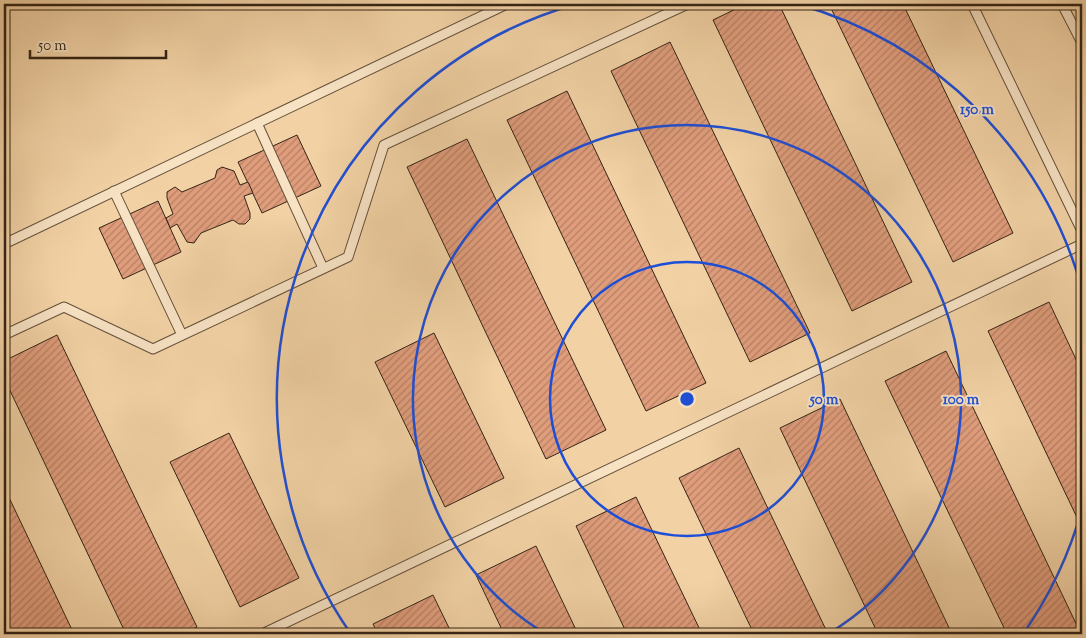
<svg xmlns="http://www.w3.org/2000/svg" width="1086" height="638" font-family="'Sorts Mill Goudy',serif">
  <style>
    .building { fill: url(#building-hatch); stroke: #342415 }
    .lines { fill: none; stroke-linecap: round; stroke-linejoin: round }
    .lane-casing { stroke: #645039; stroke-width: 11 }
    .lane { stroke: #f7e2c4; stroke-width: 9 }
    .ring { fill: none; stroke: #1d4ed8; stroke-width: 2.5 }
    .centre { fill: #1d4ed8; stroke: #f7e2c4; stroke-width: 2.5 }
    .ring-label { font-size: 15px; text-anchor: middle; font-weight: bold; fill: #1d4ed8; stroke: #f7e2c4; stroke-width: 4; stroke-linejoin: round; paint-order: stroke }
  </style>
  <defs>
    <pattern id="building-hatch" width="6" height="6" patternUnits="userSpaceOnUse" patternTransform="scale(1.25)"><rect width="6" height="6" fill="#e09d7c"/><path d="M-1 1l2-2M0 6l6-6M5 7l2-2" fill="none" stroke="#b68064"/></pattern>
  </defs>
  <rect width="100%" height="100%" fill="#f2d2a5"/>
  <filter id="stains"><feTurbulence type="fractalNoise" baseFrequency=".004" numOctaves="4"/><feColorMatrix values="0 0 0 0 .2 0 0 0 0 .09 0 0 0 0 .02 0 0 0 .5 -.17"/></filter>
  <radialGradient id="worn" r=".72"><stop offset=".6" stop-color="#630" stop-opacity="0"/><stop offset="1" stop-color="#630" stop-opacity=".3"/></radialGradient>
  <g class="building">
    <path d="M746,4H779L912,282L852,311L713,20Z"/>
    <path d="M829,4H903L1013,233L953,262Z"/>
    <path d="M670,42L810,333L750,362L611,71Z"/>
    <path d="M567,91L706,383L646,411L507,120Z"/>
    <path d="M297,135L321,186L262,213L238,162Z"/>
    <path d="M467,139L606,430L546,459L407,167Z"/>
    <path d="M222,167L234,171L240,185L248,182L253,193L244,196L250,213V219L245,224H239L233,220L201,233L194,243L187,242L177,224L170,228L166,218L173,214L167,198V192L175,187L182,192L215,178L217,170Z"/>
    <path d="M158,201L181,252L123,279L99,228Z"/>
    <path d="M1049,302L1082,372V528L988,331Z"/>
    <path d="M434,333L504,478L445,507L375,362Z"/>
    <path d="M57,335L197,627L181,634H126L4,378V361Z"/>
    <path d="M946,351L1081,634H1007L885,381Z"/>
    <path d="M840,399L952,634H878L780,428Z"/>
    <path d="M229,433L299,578L240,607L170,462Z"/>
    <path d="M739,448L828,634H754L679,478Z"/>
    <path d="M4,487L74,634H4Z"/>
    <path d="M636,497L702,634H627L576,526Z"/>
    <path d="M536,546L578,634H504L476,575Z"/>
    <path d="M433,595L452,634H378L373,624Z"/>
  </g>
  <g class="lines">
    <defs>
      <g id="lane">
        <path d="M972,4L1082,231"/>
        <path d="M1062,4L1082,43"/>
        <path d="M257,123L323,268"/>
        <path d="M114,191L182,335"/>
        <path d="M4,244L507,4"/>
        <path d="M4,335L64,307L153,349L348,257L384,145L688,4"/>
        <path d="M262,634L1082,244"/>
      </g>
    </defs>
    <use href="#lane" class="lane-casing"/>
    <use href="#lane" class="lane"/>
  </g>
  <g class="ring">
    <circle cx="687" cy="399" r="137"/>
    <path d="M546 634A274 274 0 1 1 828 634"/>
    <path d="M1082 509A410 410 0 0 1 1023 634M351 634A410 410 0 0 1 577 4M797 4A410 410 0 0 1 1082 289"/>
  </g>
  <circle cx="687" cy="399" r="8" class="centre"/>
  <g class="ring-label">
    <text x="977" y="114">150 m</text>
    <text x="824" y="404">50 m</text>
    <text x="961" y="404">100 m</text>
  </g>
  <rect width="1086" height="638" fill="none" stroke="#f2d2a5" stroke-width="20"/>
  <rect x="5" y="5" width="1076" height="628" fill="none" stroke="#342415" stroke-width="2.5"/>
  <rect x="10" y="10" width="1066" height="618" fill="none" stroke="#342415"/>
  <path d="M30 50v8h136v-8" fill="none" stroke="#342415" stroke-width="2.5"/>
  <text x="38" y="50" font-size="15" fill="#342415" stroke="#f7e2c4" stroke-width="4" paint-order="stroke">50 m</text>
  <rect width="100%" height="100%" filter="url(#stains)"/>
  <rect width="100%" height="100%" fill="url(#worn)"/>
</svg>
